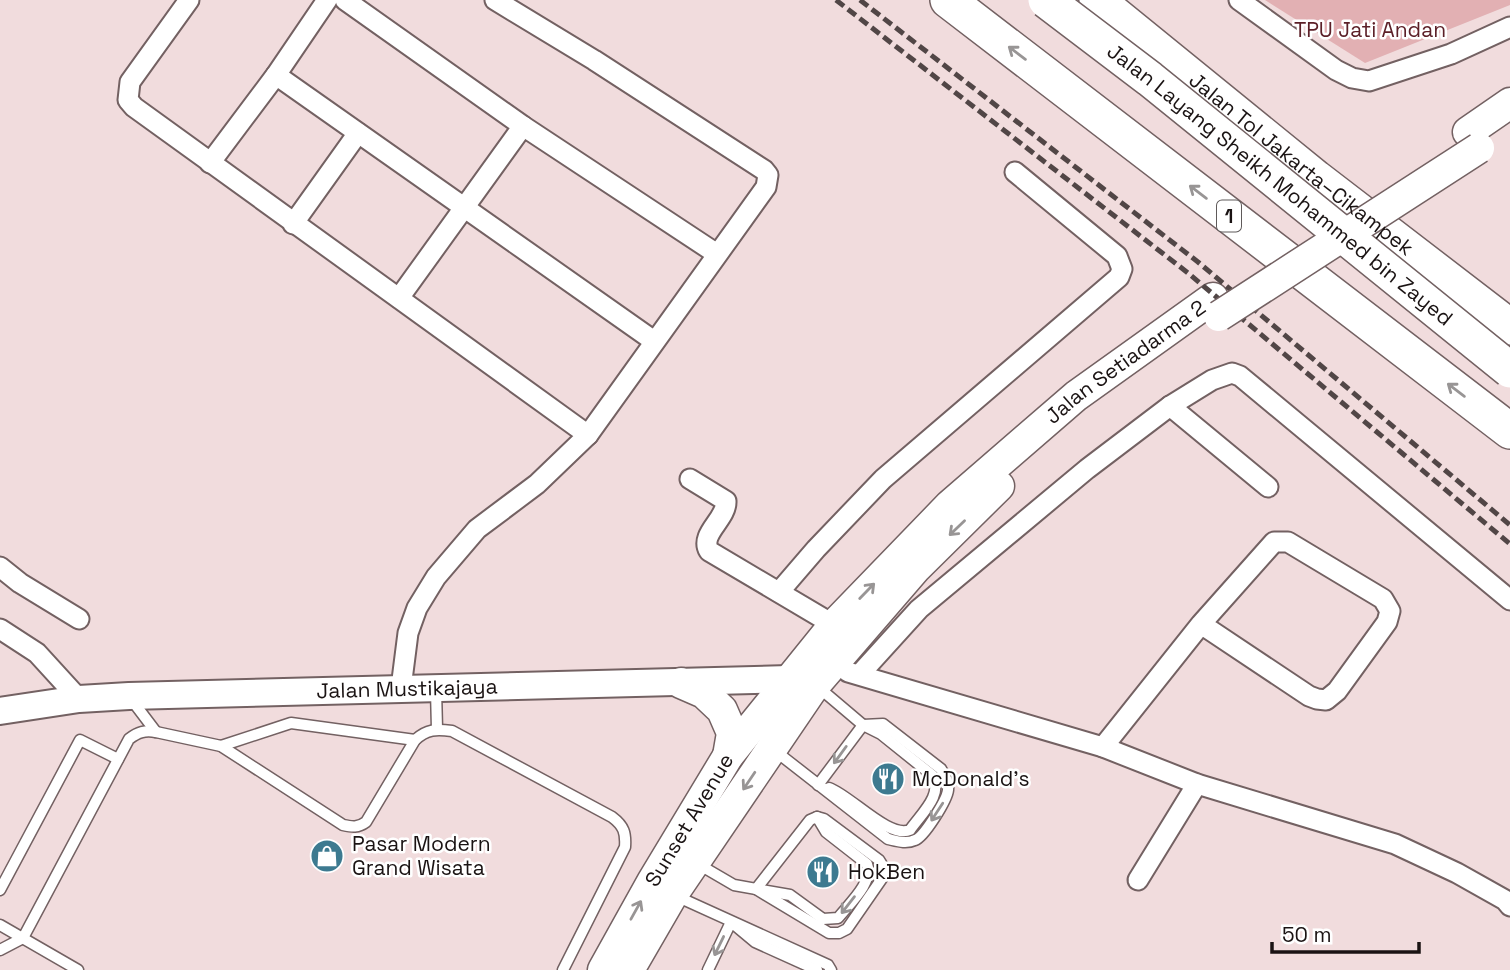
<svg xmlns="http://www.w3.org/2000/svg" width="1510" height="970" font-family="'Space Grotesk',sans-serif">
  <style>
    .green { fill: #e2b0b3 }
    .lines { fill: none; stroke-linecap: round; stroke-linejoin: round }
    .service-casing { stroke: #736162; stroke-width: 13 }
    .minor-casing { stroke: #736162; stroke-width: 23 }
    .secondary-casing { stroke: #736162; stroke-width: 30 }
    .primary-casing { stroke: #736162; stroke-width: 33 }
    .motorway-casing { stroke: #736162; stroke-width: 38 }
    .service { stroke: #fff; stroke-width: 10 }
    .minor { stroke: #fff; stroke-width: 19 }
    .secondary { stroke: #fff; stroke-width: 26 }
    .primary { stroke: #fff; stroke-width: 30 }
    .motorway { stroke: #fff; stroke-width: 35 }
    .rail { stroke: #514646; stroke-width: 5; stroke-dasharray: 10 5; stroke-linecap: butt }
    .primary-bridge-casing { stroke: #736162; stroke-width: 33; stroke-linecap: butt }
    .motorway-bridge-casing { stroke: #736162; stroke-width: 38; stroke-linecap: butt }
    .primary-bridge { stroke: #fff; stroke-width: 30 }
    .motorway-bridge { stroke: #fff; stroke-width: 35 }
    .oneway { stroke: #989595 }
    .labels { text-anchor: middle; stroke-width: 5; stroke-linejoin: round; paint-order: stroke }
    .shield { fill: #fff; stroke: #5f5a5a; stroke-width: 2 }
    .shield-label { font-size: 19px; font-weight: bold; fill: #1a1313 }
    .park-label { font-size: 21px; fill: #5c2028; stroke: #fff }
    .street-label { font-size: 21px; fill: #1a1313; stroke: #fff }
    .poi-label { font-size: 21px; fill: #1a1313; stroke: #fff; text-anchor: start }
  </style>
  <rect width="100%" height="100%" fill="#f1dcdd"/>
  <path class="green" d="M1265,0H1510V5L1365,63Z"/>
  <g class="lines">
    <defs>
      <g id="service">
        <path d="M817,686L863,725L881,734L932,775C944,794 922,813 910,830C889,839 851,796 829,788"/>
        <path d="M436,690L437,729"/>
        <path d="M131,699L156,732"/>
        <path d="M221,746L291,723L415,740"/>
        <path d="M774,750L888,839C897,841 906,844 915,840C924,837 947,800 948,790C949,782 945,776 941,769L883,724L863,725"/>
        <path d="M818,785L863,725"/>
        <path d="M817,817L824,819L879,860L884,868L883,877L847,929L839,933H829L756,889L810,820Z"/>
        <path d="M698,864L734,885L790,895L823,919L838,918C849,904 874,882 867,864L826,832L817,817"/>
        <path d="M0,890L80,740L118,759"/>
        <path d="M676,896L828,965L831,970"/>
        <path d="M0,925L78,970"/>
        <path d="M0,950L23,938L129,739C138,732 145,730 156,732L221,746L343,825C352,827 358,828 366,822L415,740C427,729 436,729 452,731L612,817C624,826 626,833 625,847L563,970"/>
        <path d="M708,970L731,922L755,942L817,970"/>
      </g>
      <g id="minor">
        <path d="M189,0L130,82L128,100L134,107L588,435L537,484L477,529L436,577L417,608L408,633L401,688"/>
        <path d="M345,0L523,126L717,254"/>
        <path d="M495,0L594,60L764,170L768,175L766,187L588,435"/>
        <path d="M1239,0L1336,70L1352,78L1369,81L1451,54L1510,27"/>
        <path d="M276,75L654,341"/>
        <path d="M210,163L276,75L327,0"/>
        <path d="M293,224L358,133"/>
        <path d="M399,298L523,126"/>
        <path d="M1170,406L1268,487"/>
        <path d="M690,479L726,501C727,519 699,534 709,551L834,625"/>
        <path d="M0,567L20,583L79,619"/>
        <path d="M779,592L816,549L883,479L1119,277L1122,269L1117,256L1015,172"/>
        <path d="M0,629L37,653L79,699"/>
        <path d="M848,672L1103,747L1197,784L1395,844L1457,873L1505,900L1510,906"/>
        <path d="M860,674L919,609L1087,469L1170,406L1212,380L1232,373L1240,376L1510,600"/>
        <path d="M1103,747L1201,624L1274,542H1288L1383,599L1390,611L1387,622L1337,691L1326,700L1317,699L1309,696L1201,624"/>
        <path d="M1138,880L1197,784"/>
      </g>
      <g id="secondary">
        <path id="s1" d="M0,711L79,699L129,696L789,679L805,682"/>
      </g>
      <g id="primary">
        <path d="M1468,132L1510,103"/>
        <path d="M681,683L704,693L722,710L732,733L728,756"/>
        <path id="s2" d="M603,970L652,882L728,756L834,625L950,505L1076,396L1213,298"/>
        <path d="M629,970L673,894L815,685L916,568L999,486"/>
      </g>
      <g id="motorway">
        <path d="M948,0L1510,431"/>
        <path id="s3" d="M1097,0L1316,178L1510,327"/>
      </g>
    </defs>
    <use href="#service" class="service-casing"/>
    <use href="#minor" class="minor-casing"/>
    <use href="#secondary" class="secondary-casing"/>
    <use href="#primary" class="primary-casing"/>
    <use href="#motorway" class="motorway-casing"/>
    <use href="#service" class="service"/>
    <use href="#minor" class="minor"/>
    <use href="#secondary" class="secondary"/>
    <use href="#primary" class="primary"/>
    <use href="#motorway" class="motorway"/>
    <g class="rail">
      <path d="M836,0L1188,273L1510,544"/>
      <path d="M860,0L1198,262L1510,525"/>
    </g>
    <defs>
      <path id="primary-bridge" d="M1219,316L1479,148"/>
      <g id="motorway-bridge">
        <path id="s4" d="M1046,0L1150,79L1510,370"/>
      </g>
    </defs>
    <use href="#primary-bridge" class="primary-bridge-casing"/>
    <use href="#motorway-bridge" class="motorway-bridge-casing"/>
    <use href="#primary-bridge" class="primary-bridge"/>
    <use href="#motorway-bridge" class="motorway-bridge"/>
  </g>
  <defs><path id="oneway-shaft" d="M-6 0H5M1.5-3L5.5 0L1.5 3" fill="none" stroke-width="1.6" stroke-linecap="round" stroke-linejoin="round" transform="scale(1.75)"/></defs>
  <g class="oneway">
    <use href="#oneway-shaft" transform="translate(1017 53) rotate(-143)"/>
    <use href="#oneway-shaft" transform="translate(1198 192) rotate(-143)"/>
    <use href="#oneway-shaft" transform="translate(1456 390) rotate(-143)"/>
    <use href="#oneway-shaft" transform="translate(957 528) rotate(136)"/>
    <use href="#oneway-shaft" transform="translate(867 591) rotate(-46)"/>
    <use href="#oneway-shaft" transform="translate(840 755) rotate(126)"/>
    <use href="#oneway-shaft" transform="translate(749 781) rotate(124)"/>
    <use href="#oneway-shaft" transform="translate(937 812) rotate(123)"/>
    <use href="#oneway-shaft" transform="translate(848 905) rotate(128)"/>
    <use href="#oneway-shaft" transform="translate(636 910) rotate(-61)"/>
    <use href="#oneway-shaft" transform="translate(719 946) rotate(116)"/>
  </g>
  <defs>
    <symbol id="restaurant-disc" viewBox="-11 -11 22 22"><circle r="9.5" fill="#3d7a90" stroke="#fff"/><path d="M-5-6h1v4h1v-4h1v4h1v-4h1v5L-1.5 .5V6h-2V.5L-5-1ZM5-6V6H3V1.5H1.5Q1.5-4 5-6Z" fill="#fff"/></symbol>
    <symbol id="shop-disc" viewBox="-11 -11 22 22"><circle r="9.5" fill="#3d7a90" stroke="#fff"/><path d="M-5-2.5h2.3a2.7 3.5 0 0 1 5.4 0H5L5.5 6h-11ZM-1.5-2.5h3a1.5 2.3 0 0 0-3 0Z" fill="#fff"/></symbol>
  </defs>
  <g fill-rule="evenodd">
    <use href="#restaurant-disc" x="869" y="760" width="38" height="38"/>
    <use href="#shop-disc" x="308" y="837" width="38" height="38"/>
    <use href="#restaurant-disc" x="804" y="853" width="38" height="38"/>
  </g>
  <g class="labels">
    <rect class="shield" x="1217" y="200.5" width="24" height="31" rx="5"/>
    <g class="shield-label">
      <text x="1229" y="223">1</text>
    </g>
    <g class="park-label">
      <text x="1370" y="37">TPU Jati Andan</text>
    </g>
    <g class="street-label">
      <text dy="7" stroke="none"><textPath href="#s3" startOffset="262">Jalan Tol Jakarta–Cikampek</textPath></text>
      <text dy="7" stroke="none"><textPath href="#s4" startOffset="298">Jalan Layang Sheikh Mohammed bin Zayed</textPath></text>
      <text dy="7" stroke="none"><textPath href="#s2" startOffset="810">Jalan Setiadarma 2</textPath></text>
      <text dy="7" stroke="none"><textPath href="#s1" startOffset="408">Jalan Mustikajaya</textPath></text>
      <text dy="7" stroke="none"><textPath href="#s2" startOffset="173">Sunset Avenue</textPath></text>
    </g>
    <g class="poi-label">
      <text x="912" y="786">McDonald's</text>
      <text x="352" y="851">Pasar Modern<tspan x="352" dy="24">Grand Wisata</tspan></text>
      <text x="848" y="879">HokBen</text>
    </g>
  </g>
  <path d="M1272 942v10h147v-10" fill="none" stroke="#1a1313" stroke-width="3.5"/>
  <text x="1282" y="942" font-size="21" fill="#1a1313" stroke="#ffffff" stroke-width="5" paint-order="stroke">50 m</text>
</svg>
